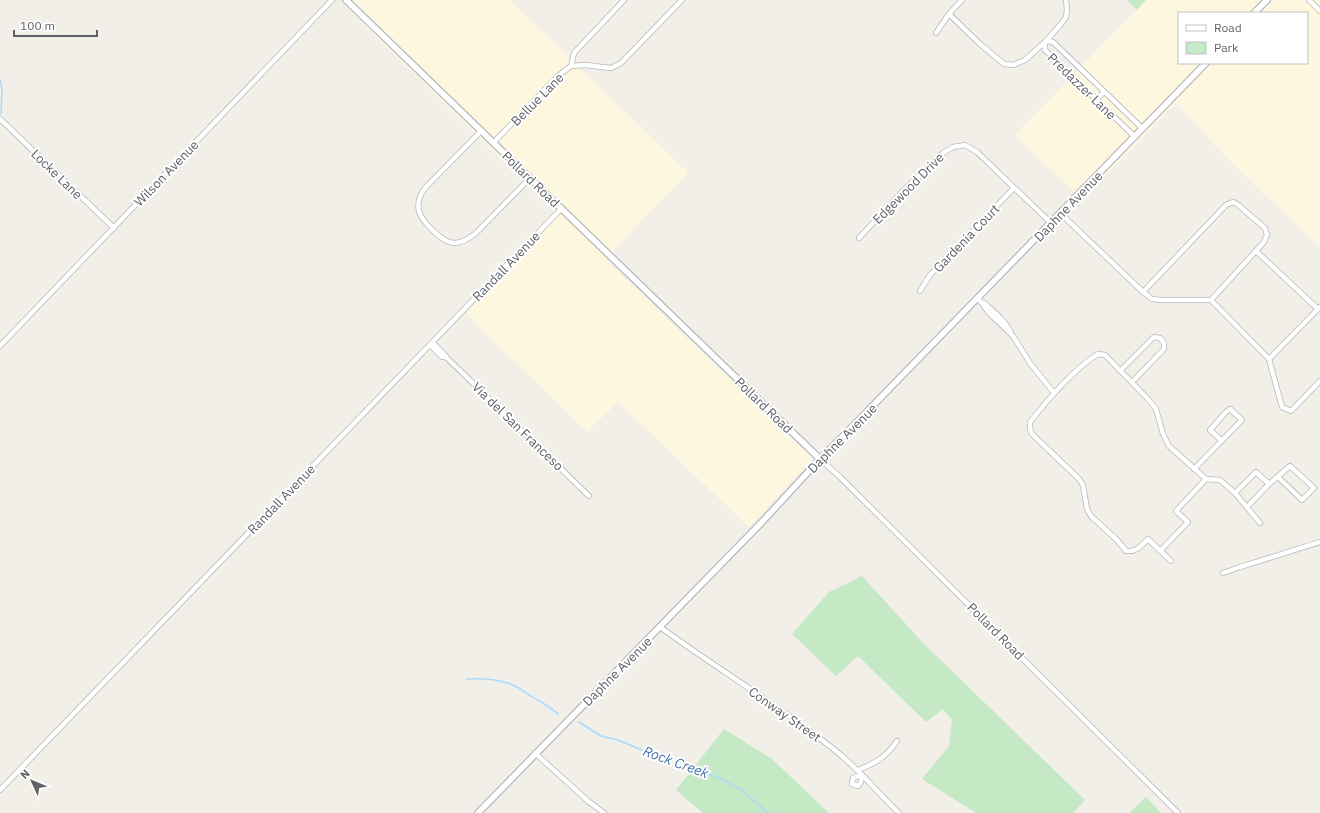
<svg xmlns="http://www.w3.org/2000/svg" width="1320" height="813" font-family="'IBM Plex Sans',sans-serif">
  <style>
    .commercial { fill: #fef7e0; fill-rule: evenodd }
    .green { fill: #c5e8c5 }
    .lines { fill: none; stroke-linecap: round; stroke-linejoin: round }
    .stream { stroke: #aadaff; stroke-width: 1.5 }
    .minor-casing { stroke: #b5b8bc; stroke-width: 6 }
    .tertiary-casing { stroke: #b5b8bc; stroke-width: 8 }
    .minor { stroke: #fff; stroke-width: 4.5 }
    .tertiary { stroke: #fff; stroke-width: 5.5 }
    .labels { text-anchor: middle; stroke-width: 4; stroke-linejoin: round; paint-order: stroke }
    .street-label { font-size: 13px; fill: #5f6368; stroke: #fff }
    .water-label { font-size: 14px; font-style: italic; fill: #4174aa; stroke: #fff }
  </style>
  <rect width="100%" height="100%" fill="#f1efe8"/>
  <g class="commercial">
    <path d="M341,0H510L688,173L605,259L813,459L749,527L618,402L587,432L469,317L464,304L554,211L340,1Z"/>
    <path d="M1146,0H1320V247L1230,161L1194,122L1176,103L1082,200L1015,135ZM1179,13H1307V63H1179Z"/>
  </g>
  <g class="green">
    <path d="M1127,0H1146L1137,10Z"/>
    <path d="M862,576L923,643L1085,800L1073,813H976L922,779L949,746L952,720L943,709L926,722L858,656L836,676L792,634L829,592Z"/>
    <path d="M724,729L773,760L829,813H703L676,790Z"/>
    <path d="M1146,797L1161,813H1129Z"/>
  </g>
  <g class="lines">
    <g class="stream">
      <path d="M0,80L2,89L1,114"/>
      <path d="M467,679C485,678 503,679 519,688C525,692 531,697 538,700C546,705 551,708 558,714"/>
      <path d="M579,722L601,736L618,740L649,753L680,761L721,779L742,790L768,813"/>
    </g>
    <defs>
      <g id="minor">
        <path d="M1309,0L1320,11"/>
        <path d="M949,14L980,44L1004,64L1013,65L1025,60L1045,42L1061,24L1066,17L1067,10L1066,0"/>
        <path d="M936,33L949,14L962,0"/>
        <path d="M571,66L586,65L611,68L621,63L682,0"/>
        <path d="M1096,100L1104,92"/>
        <path d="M0,119L114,228"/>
        <path d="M481,131L425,188C420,194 417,203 419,211C422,222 443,243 454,243C463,243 470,238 476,233L530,178"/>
        <path d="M1135,137L1045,50V42L1049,41L1053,42L1143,129"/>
        <path d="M493,143L559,75L571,66L574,53L624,0"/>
        <path d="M1060,213L1143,292L1152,299L1161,300H1211L1269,359L1282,407L1291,411L1320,381"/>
        <path d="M859,238L902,192L943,153L953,147L965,145L977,152L1051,223"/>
        <path d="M1256,251L1318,309L1320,307"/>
        <path d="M920,291L930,275L1014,188"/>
        <path d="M1143,292L1226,205L1233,202L1237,204L1265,228L1267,235L1264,242L1211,300"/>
        <path d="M978,298L989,313L1013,336L1030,363L1054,393"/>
        <path d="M984,303C994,312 1006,321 1011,333"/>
        <path d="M433,343L445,355L446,357L589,496"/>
        <path d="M430,345L442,357H446"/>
        <path d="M0,346L332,0"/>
        <path d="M1269,359L1318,309"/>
        <path d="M1120,371L1154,337L1160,338L1164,343V349L1132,382"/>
        <path d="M820,459L840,477L1178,813"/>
        <path d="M1194,469L1242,420L1230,409L1226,412L1210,430L1222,441"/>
        <path d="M1269,484L1290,466L1314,488L1302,500L1278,477"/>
        <path d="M1235,493L1256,472L1269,484L1247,507"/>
        <path d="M1160,551L1188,522L1176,511L1206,479L1220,480L1235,493L1260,523"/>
        <path d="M1171,561L1148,539C1141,546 1137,552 1126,551L1117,540L1091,516L1087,509L1083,485L1079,479L1032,434L1030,428V422C1047,400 1075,368 1098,354L1105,355L1148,399L1156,409L1163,434L1169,446L1206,479"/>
        <path d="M1223,573L1240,567L1320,542"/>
        <path d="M660,627C704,659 750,688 795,720C811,732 828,744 843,757C863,774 880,795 899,813"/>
        <path d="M535,753L588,801L604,813"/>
        <path d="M858,770C876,763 886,757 897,741"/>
        <path d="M862,775L861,782L858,786L852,784L853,778Z"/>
        <path d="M0,790L561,209"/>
      </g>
      <g id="tertiary">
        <path d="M346,0L820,459"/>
        <path d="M1254,13L1267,0"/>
        <path d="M478,813L763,521L820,459L855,424L1206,63"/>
      </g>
    </defs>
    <use href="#minor" class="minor-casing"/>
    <use href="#tertiary" class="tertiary-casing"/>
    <use href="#minor" class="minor"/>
    <use href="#tertiary" class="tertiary"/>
  </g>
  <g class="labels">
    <g class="street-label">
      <text transform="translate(1082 86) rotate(44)" y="5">Predazzer Lane</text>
      <text transform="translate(537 99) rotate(-45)" y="5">Bellue Lane</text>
      <text transform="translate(166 173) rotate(-46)" y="5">Wilson Avenue</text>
      <text transform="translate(57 174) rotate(44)" y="5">Locke Lane</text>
      <text transform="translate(531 179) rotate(44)" y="5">Pollard Road</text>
      <text transform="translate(908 188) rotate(-45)" y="5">Edgewood Drive</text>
      <text transform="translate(1068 206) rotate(-46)" y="5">Daphne Avenue</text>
      <text transform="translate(966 238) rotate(-46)" y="5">Gardenia Court</text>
      <text transform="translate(506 266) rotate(-46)" y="5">Randall Avenue</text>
      <text transform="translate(764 405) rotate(44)" y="5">Pollard Road</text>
      <text transform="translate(518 426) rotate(44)" y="5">Via del San Franceso</text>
      <text transform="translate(842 438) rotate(-45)" y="5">Daphne Avenue</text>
      <text transform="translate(281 499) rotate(-46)" y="5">Randall Avenue</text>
      <text transform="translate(996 631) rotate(45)" y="5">Pollard Road</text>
      <text transform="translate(617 671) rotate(-45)" y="5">Daphne Avenue</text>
      <text transform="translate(785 714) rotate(35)" y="5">Conway Street</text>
    </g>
    <g class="water-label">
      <text transform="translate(676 762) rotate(20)" y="5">Rock Creek</text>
    </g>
  </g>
  <rect x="1178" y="12" width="130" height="52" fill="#ffffff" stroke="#bfc1c3"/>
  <rect x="1186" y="25" width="20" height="6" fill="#ffffff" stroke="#bfc1c3"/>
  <text x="1214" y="32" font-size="12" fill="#5f6368">Road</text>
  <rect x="1186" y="42" width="20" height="12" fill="#c5e8c5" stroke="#bfc1c3"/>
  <text x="1214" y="52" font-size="12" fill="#5f6368">Park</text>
  <g transform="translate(32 781) rotate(314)" stroke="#ffffff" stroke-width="3" paint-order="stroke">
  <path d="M0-3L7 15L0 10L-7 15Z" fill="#5f6368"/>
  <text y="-6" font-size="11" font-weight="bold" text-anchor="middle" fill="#5f6368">N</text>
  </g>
  <path d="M14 30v6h83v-6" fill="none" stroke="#5f6368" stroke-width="2"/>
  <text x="20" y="30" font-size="12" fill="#5f6368" stroke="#ffffff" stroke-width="3" paint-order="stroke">100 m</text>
</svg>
